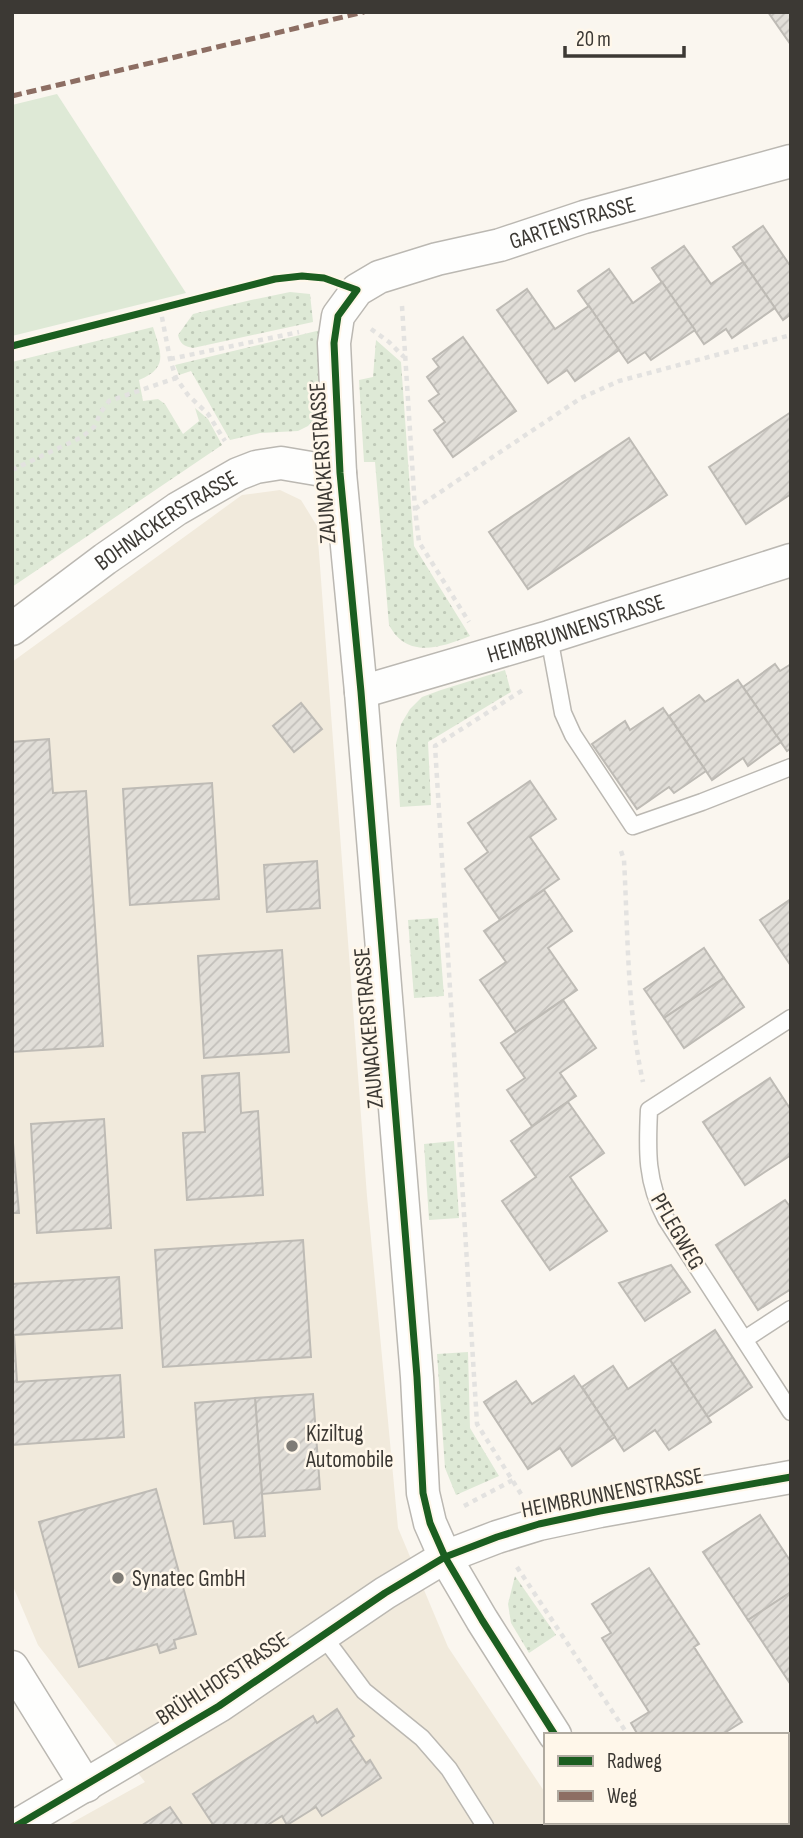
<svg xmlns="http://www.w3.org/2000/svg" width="803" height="1838" font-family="'Sofia Sans Condensed',sans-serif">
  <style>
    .built { fill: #f1eadc }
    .grass { fill: url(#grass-dots) }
    .garden { fill: #dee9d6 }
    .building { fill: url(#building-hatch); stroke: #bebbb5; stroke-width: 2 }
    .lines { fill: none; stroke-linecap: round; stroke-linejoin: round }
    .service-casing { stroke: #bbb8b2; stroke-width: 19 }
    .minor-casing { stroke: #bbb8b2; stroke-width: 35 }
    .path { stroke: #e3e2e0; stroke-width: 4.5; stroke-dasharray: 5 5; stroke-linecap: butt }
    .service { stroke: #fefefd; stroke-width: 16 }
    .minor { stroke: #fefefd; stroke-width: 32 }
    .quiet { stroke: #8d6e63; stroke-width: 5; stroke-dasharray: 10 5; stroke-linecap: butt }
    .cycleway-casing { stroke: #fff7ea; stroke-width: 11 }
    .cycleway { stroke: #1b5e20; stroke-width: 7 }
    .poi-dot { fill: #7e7b75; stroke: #fff7ea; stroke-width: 2.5 }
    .labels { text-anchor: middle; stroke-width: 5; stroke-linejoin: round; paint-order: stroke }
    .street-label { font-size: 23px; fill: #3c3934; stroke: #fff7ea }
    .poi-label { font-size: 23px; fill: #3c3934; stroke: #fff7ea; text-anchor: start }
  </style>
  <defs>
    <pattern id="grass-dots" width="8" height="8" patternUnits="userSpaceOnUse" patternTransform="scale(1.75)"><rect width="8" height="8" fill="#dee9d6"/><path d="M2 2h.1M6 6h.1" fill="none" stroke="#bfc9b8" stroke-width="1.8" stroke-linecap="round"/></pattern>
    <pattern id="building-hatch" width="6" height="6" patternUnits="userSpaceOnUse" patternTransform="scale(1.75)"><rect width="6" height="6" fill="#e1ded8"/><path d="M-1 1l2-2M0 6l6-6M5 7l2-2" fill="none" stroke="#c2bfba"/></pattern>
  </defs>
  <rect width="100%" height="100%" fill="#faf6ef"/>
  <path class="built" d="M280,490L301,500L317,526L367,1196L398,1528L448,1647L546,1794V1822H565L567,1826H66L145,1782L38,1645L12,1584V662L242,495Z"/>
  <g class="grass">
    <path d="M290,292L310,294L313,322L193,348C184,346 180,344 178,335L193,314L251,300Z"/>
    <path d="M153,327C161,353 169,368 139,380L143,401L158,399L165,404L183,434L199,421L195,408L208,419L222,445L12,587V362Z"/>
    <path d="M325,329L323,395L317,416L308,426L298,431L260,433L230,440L191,371L179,375L175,365Z"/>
    <path d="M376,340L401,362L414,546L470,636C440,648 407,659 389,625L375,462H364L359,380L373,377Z"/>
    <path d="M505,670L511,692L428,742L431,805L400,807L396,744L401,724L410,709L422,697L441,690Z"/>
    <path d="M438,918L444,996L414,998L408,920Z"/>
    <path d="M454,1141L459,1218L429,1220L424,1144Z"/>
    <path d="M468,1352L470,1428L499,1476L456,1495L445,1468L437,1354Z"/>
    <path d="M515,1576L556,1635L529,1653L511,1623L508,1604Z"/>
  </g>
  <path class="garden" d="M57,94L186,293L12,336V105Z"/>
  <g class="building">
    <path d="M768,12H791V45Z"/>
    <path d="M763,226L789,264L791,263V314L783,320L733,247Z"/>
    <path d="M684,246L711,284L743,262L775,308L732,338L726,329L704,344L652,268Z"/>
    <path d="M609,269L633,303L662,282L695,330L651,360L645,352L628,363L578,291Z"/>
    <path d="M527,289L555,329L589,306L619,350L575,381L567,370L548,383L497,310Z"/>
    <path d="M463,337L516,411L453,457L434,430L445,422L429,401L439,394L427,377L439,367L433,359Z"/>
    <path d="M791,412V494L746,524L709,467Z"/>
    <path d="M629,438L667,495L528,589L489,532Z"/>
    <path d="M775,664L780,671L791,664V748L787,751L743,687Z"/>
    <path d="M738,680L781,742L748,766L743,758L712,780L669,716L699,695L705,702Z"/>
    <path d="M301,703L322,729L294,752L273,726Z"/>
    <path d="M663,708L706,771L674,793L669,787L637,809L592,744L625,721L630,730Z"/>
    <path d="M49,739L53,793L86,791L103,1046L12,1052V742Z"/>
    <path d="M530,781L556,819L530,837L559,879L500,920L465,869L488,852L468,823Z"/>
    <path d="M212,783L219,899L130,905L123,789Z"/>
    <path d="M317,861L320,908L267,912L264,865Z"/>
    <path d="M544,890L572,931L548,948L577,990L516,1032L480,980L506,962L484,931Z"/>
    <path d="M791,899V966L760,920Z"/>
    <path d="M704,948L724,978L664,1018L644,989Z"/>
    <path d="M282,950L289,1052L204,1058L198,956Z"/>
    <path d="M724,978L744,1007L684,1048L664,1018Z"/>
    <path d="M563,1000L596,1048L560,1073L576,1096L532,1126L507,1090L525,1078L501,1043Z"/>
    <path d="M239,1073L241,1113L258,1111L263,1195L187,1200L183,1133L205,1132L202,1076Z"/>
    <path d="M770,1078L791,1110V1155L745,1185L703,1122Z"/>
    <path d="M568,1102L604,1153L570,1177L607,1231L550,1270L502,1201L536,1177L511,1141Z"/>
    <path d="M104,1119L111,1228L37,1233L31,1124Z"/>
    <path d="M12,1131L19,1213H12Z"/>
    <path d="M785,1200L791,1208V1289L758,1310L716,1245Z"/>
    <path d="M303,1240L311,1357L163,1367L155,1250Z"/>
    <path d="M671,1265L690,1292L645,1321L619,1283Z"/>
    <path d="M119,1277L122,1328L14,1335L17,1382L120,1375L124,1437L12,1445V1284Z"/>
    <path d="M715,1330L752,1387L708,1417L670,1360Z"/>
    <path d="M670,1360L711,1422L669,1450L655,1430L624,1451L582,1387L613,1366L628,1389Z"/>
    <path d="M574,1376L615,1437L572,1466L560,1448L528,1469L484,1402L516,1381L532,1404Z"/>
    <path d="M313,1394L320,1489L262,1494L255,1398Z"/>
    <path d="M255,1398L265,1536L235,1538L233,1521L204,1524L195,1403Z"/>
    <path d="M156,1489L196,1634L174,1640L176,1648L160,1653L157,1644L79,1667L39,1522Z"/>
    <path d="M760,1515L791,1562V1592L748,1620L703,1552Z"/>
    <path d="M649,1568L699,1644L694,1647L742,1722L721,1735H638L631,1723L649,1712L602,1638L611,1633L592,1604Z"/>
    <path d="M791,1592V1685L748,1620Z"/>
    <path d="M337,1709L354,1736L350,1739L366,1763L370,1760L381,1778L322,1816L316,1807L287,1825L282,1816L266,1826H214L193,1794L313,1716L317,1723Z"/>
    <path d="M170,1807L183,1826H141Z"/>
    <path d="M787,1807L791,1813V1823L786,1826H715L721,1822H787Z"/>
  </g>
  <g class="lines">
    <defs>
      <g id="service">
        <path d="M549,637L563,713L573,735L633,826L702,802L791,767"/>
        <path d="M791,1018L649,1110C647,1151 646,1182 666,1219L791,1412"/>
        <path d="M745,1339L791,1309"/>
        <path d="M323,1636L364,1691L422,1738L449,1769L485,1826"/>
      </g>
      <g id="minor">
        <path id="s1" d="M12,629L105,559L177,509L238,474L256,467L281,463L340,473"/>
        <path id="s2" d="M361,692L549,637L791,560"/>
        <path d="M12,1667L86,1786"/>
        <path id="s3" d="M555,1735L482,1620L445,1557L430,1523L423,1493L417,1377L361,692L340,473L334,343L338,316L357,290L379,277L437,259L500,245L584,217L791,161"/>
        <path d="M611,1822L613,1826"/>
        <path d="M16,1826L219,1706L385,1593L445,1557L497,1537L539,1524L600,1511L791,1477"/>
      </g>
    </defs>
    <use href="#service" class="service-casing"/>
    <use href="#minor" class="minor-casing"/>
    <g class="path">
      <path d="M402,306L415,509L419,542L469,622"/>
      <path d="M160,307L170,359L176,378L188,395L208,414L225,441"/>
      <path d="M371,329L389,342L404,357"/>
      <path d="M170,359L299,332"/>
      <path d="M12,470L82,437L94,427L101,412L109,401L176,378"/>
      <path d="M415,509L581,398L619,381L791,335"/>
      <path d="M621,851L624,860C628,934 627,1010 643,1082"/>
      <path d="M521,1494L477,1424L435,746L526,688"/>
      <path d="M464,1506L513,1480"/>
      <path d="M517,1567L628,1735"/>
      <path d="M687,1822L689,1826"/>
    </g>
    <use href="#service" class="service"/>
    <use href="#minor" class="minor"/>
    <path class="quiet" d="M12,96L364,12"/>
    <defs>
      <g id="cycleway">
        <path d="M12,346L275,279L302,276L324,278L357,290L338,316L334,343L340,473L361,692L417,1377L423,1493L430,1523L445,1557L482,1620L555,1735"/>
        <path d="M16,1826L219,1706L385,1593L445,1557L497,1537L539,1524L600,1511L791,1477"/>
      </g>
    </defs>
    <use href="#cycleway" class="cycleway-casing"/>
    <use href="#cycleway" class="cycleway"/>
  </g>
  <g class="poi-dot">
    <circle cx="292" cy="1446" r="7"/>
    <circle cx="118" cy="1578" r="7"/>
  </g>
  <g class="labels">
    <g class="street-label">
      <text dy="8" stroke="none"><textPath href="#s3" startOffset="1717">GARTENSTRASSE</textPath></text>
      <text transform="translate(322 463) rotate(-94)" y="8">ZAUNACKERSTRASSE</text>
      <text dy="8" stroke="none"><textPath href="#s1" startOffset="189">BOHNACKERSTRASSE</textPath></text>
      <text dy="8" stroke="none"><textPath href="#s2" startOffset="224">HEIMBRUNNENSTRASSE</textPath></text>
      <text transform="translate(368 1028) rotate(-95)" y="8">ZAUNACKERSTRASSE</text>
      <text transform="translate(678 1231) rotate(60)" y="8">PFLEGWEG</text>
      <text transform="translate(612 1492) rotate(-11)" y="8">HEIMBRUNNENSTRASSE</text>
      <text transform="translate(222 1678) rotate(-33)" y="8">BRÜHLHOFSTRASSE</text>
    </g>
    <g class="poi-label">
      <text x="306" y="1441">Kiziltug<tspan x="306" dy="26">Automobile</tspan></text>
      <text x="132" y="1586">Synatec GmbH</text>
    </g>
  </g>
  <rect width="803" height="1838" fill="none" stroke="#3c3934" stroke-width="28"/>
  <rect x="544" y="1733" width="245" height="91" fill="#fff7ea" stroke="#b1aba1" stroke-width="2"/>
  <rect x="558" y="1756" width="35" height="10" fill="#1b5e20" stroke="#b1aba1" stroke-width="2"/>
  <text x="607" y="1768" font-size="21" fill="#3c3934">Radweg</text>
  <rect x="558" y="1791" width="35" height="10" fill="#8d6e63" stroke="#b1aba1" stroke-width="2"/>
  <text x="607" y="1803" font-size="21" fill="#3c3934">Weg</text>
  <path d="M565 46v10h119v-10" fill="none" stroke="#3c3934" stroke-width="3.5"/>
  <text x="576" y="46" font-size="21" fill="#3c3934" stroke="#fff7ea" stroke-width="5" paint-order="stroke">20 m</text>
</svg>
